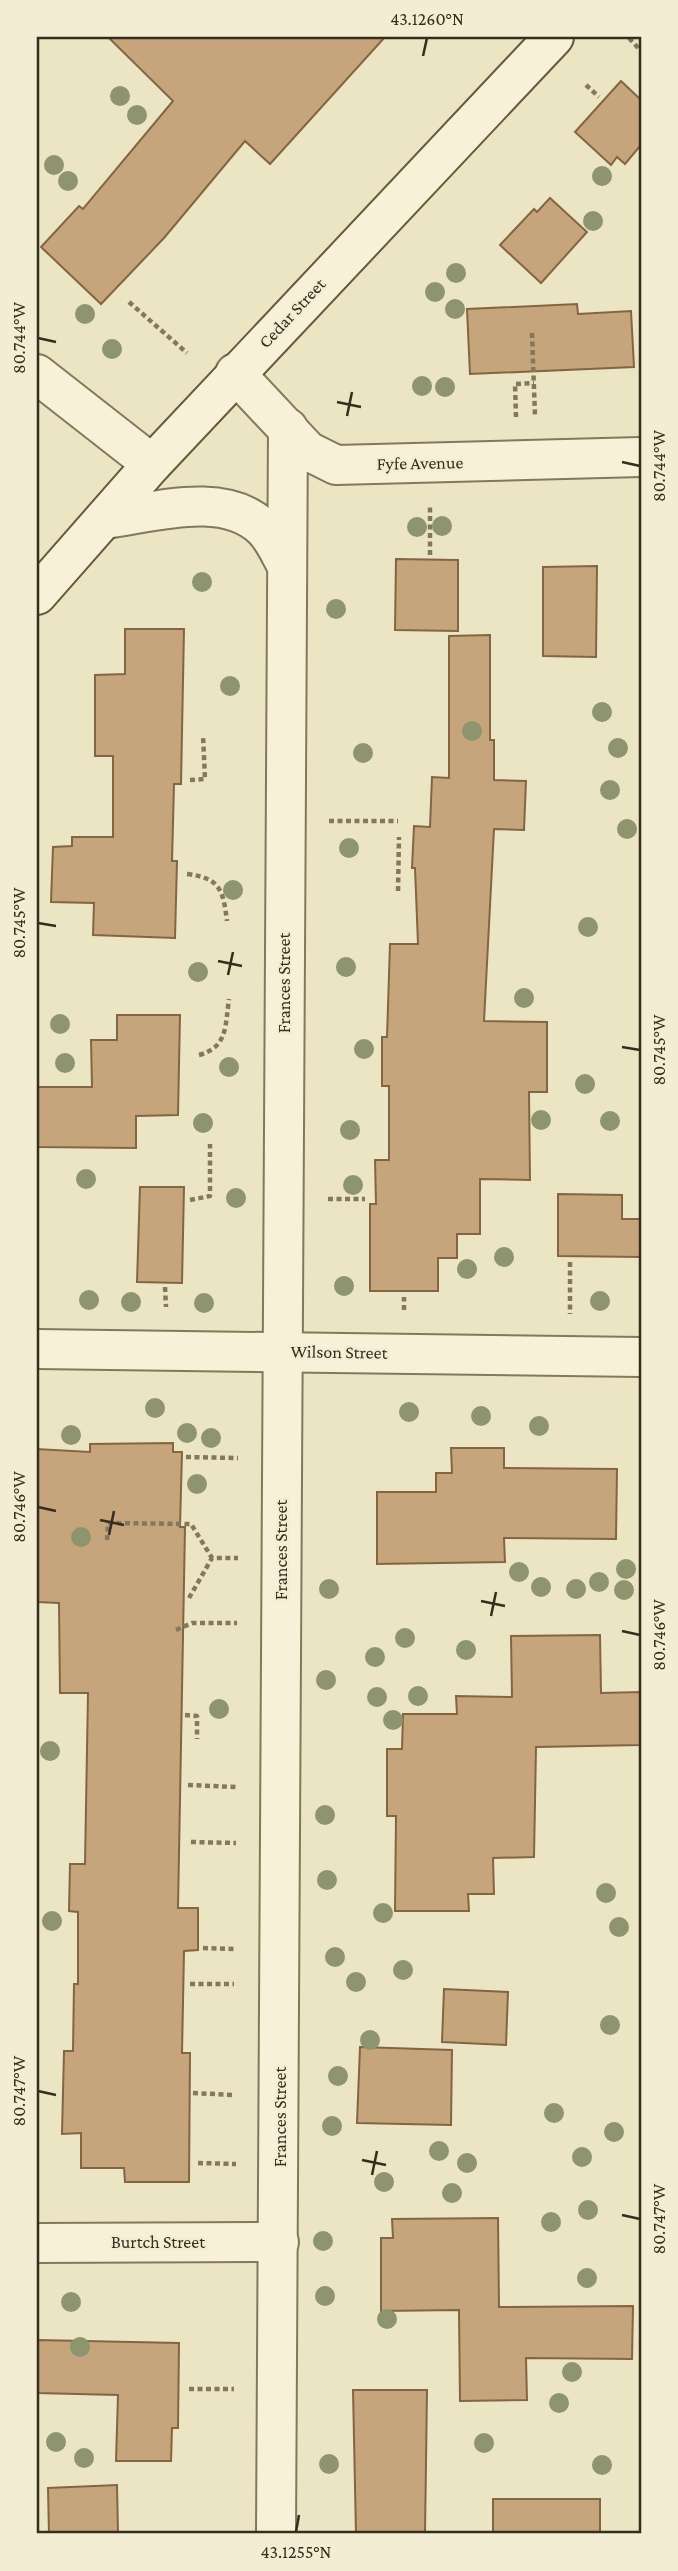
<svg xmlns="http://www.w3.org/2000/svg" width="678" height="2571" font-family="'Crimson Pro',serif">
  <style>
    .building { fill: #c7a57c; stroke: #836543; stroke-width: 2 }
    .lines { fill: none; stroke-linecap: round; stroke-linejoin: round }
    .street-casing { stroke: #85775c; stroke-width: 42 }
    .secondary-casing { stroke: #67583f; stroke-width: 42 }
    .path { stroke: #85775c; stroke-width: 4.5; stroke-dasharray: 5 3.5; stroke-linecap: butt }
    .street { stroke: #f7f1d7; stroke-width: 38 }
    .secondary { stroke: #f7f1d7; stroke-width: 38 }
    .tree { fill: #8e946d }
    .ticks { fill: none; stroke: #362d1f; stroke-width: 2.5 }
    .labels { text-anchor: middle; stroke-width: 5; stroke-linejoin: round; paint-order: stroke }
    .street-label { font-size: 18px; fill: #362d1f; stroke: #f3eed3 }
    .neatline { fill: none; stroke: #362d1f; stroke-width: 2.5 }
    .ticks-label { font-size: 18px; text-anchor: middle; fill: #362d1f }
  </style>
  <rect width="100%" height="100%" fill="#ebe5c4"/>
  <g class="building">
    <path d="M108,37H385L270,164L245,141L164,238L101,304L41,247L79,206L83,209L173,101Z"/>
    <path d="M621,81L641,100V145L625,164L617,157L611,165L575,132Z"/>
    <path d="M550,198L587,232L541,283L500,245L534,209L537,212Z"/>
    <path d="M577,304L578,314L631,311L634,367L470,374L467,309Z"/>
    <path d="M396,559L458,560V631L395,630Z"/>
    <path d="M597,566L596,657L543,656V567Z"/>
    <path d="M125,629H184L181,784H174L172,861H177L175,938L93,935L94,903L51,902L53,847L72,846V837H113V756H95V675L125,674Z"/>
    <path d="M490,635V740H494V780L526,781L524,830L494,829L484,1021L547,1022V1092H529L530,1180L480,1179V1234H457V1258H438V1291H370V1204H376L375,1160H389V1086H382V1037H387L390,944H418L415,868H412L414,826L430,827L432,777L449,778V636Z"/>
    <path d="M117,1015H180L178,1115L136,1116V1148L37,1147V1087H92L91,1040H117Z"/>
    <path d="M140,1187H184L182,1283L137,1282Z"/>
    <path d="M558,1194L622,1195V1219H641V1257L558,1256Z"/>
    <path d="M173,1443V1452H182L180,1527H185L178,1908H198V1950L184,1951L182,2053H190L189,2182H125L124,2168H81V2133L62,2134L64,2051H73L74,1984H78V1912L69,1911L70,1864H85L88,1693H60L59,1603L37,1602V1449L90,1452V1444Z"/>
    <path d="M451,1448H504V1468L617,1469L616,1539L504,1538L505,1562L377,1564V1492H436V1473H452Z"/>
    <path d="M600,1635L601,1693L641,1692V1745L536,1747L534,1857L493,1858L494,1894H468L469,1911H395L396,1816H387V1749H402L403,1714H457L456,1696L512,1697L511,1636Z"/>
    <path d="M444,1989L508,1992L506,2045L442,2042Z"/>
    <path d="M360,2047L452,2050L451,2125L357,2123Z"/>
    <path d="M498,2218L499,2307L633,2306L632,2359L526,2358L527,2400L460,2401L459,2310L381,2311V2238H393L392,2219Z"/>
    <path d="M37,2340L179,2343L178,2428H172L171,2461H116L118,2395L37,2393Z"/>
    <path d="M353,2390H427L425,2534H356Z"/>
    <path d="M117,2485L118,2534H49L48,2488Z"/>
    <rect x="493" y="2499" width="107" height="35"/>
  </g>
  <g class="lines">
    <defs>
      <g id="street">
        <path d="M235,373L308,451L336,465L641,457"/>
        <path d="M37,374L152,464"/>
        <path d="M105,519C152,513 225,489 264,529C274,539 280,554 287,566"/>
        <path d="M37,1349L641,1357"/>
        <path d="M37,2243L279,2242"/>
        <path d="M276,2534L288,428"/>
      </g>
      <path id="secondary" d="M37,595L152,464L554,37"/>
    </defs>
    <use href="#street" class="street-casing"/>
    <use href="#secondary" class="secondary-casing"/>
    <g class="path">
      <path d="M629,38L641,51"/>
      <path d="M586,85L599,97"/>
      <path d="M129,302L187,353"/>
      <path d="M532,333L535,416"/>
      <path d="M516,417L515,384L534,383"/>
      <path d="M430,555V507"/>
      <path d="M190,780L205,779L203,735"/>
      <path d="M329,821H398"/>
      <path d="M187,874C221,878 223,891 227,921"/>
      <path d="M398,891L399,837"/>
      <path d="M199,1055C228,1047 225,1026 229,999"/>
      <path d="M328,1199H365"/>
      <path d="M190,1200L210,1196V1144"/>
      <path d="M570,1262V1314"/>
      <path d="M165,1287L166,1307"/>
      <path d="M404,1310V1297"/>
      <path d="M186,1457L238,1458"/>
      <path d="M107,1540L108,1523L191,1524L212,1558"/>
      <path d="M189,1598L212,1558H238"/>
      <path d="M176,1630L192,1623H237"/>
      <path d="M185,1715L197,1716V1739"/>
      <path d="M188,1785L236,1787"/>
      <path d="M191,1842L236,1843"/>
      <path d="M203,1948L237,1949"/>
      <path d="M190,1984H234"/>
      <path d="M193,2093L234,2095"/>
      <path d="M198,2163L236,2164"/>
      <path d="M189,2389H234"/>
    </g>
    <use href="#street" class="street"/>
    <use href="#secondary" class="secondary"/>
  </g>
  <g class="tree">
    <circle cx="120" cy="96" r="10"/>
    <circle cx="137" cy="115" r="10"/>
    <circle cx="54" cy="165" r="10"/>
    <circle cx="602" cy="176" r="10"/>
    <circle cx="68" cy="181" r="10"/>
    <circle cx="593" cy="221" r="10"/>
    <circle cx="456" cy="273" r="10"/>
    <circle cx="435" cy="292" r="10"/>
    <circle cx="455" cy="309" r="10"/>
    <circle cx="85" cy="314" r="10"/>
    <circle cx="112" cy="349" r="10"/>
    <circle cx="422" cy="386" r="10"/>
    <circle cx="445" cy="387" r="10"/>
    <circle cx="442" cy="526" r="10"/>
    <circle cx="417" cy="527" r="10"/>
    <circle cx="202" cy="582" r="10"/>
    <circle cx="336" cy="609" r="10"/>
    <circle cx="230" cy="686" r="10"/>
    <circle cx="602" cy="712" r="10"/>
    <circle cx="472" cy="731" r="10"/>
    <circle cx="618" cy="748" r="10"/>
    <circle cx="363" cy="753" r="10"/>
    <circle cx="610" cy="790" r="10"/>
    <circle cx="627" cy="829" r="10"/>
    <circle cx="349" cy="848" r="10"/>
    <circle cx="233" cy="890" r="10"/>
    <circle cx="588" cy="927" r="10"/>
    <circle cx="346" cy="967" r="10"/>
    <circle cx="198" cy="972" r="10"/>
    <circle cx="524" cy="998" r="10"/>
    <circle cx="60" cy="1024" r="10"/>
    <circle cx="364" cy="1049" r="10"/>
    <circle cx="65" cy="1063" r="10"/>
    <circle cx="229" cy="1067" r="10"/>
    <circle cx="585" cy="1084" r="10"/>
    <circle cx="541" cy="1120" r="10"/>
    <circle cx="610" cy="1121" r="10"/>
    <circle cx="203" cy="1123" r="10"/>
    <circle cx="350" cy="1130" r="10"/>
    <circle cx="86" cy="1179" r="10"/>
    <circle cx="353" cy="1185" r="10"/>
    <circle cx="236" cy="1198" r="10"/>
    <circle cx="504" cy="1257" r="10"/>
    <circle cx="467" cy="1269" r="10"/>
    <circle cx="344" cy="1286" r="10"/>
    <circle cx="89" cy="1300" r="10"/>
    <circle cx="600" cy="1301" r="10"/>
    <circle cx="131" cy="1302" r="10"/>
    <circle cx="204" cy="1303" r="10"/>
    <circle cx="155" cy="1408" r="10"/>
    <circle cx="409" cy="1412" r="10"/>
    <circle cx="481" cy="1416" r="10"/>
    <circle cx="539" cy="1426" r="10"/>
    <circle cx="187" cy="1433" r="10"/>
    <circle cx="71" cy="1435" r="10"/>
    <circle cx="211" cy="1438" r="10"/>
    <circle cx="197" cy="1484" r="10"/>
    <circle cx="81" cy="1537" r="10"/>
    <circle cx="626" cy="1569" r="10"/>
    <circle cx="519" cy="1572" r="10"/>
    <circle cx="599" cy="1582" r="10"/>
    <circle cx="541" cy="1587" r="10"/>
    <circle cx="329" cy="1589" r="10"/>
    <circle cx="576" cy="1589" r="10"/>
    <circle cx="624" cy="1590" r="10"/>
    <circle cx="405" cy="1638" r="10"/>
    <circle cx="466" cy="1650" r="10"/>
    <circle cx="375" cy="1657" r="10"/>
    <circle cx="326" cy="1680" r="10"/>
    <circle cx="418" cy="1696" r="10"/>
    <circle cx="377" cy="1697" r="10"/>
    <circle cx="219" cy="1709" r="10"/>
    <circle cx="393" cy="1720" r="10"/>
    <circle cx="50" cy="1751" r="10"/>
    <circle cx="325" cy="1815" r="10"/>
    <circle cx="327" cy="1880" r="10"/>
    <circle cx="606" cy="1893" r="10"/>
    <circle cx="383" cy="1913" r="10"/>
    <circle cx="52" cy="1921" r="10"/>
    <circle cx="619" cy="1927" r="10"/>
    <circle cx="335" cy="1957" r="10"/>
    <circle cx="403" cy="1970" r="10"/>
    <circle cx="356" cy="1982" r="10"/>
    <circle cx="610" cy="2025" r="10"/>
    <circle cx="370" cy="2040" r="10"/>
    <circle cx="338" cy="2076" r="10"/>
    <circle cx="554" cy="2113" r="10"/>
    <circle cx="332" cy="2126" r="10"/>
    <circle cx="614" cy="2132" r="10"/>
    <circle cx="439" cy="2151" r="10"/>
    <circle cx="582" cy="2157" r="10"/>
    <circle cx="467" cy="2163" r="10"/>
    <circle cx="384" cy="2182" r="10"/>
    <circle cx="452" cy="2193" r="10"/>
    <circle cx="588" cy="2210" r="10"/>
    <circle cx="551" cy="2222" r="10"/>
    <circle cx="323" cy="2241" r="10"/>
    <circle cx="587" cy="2278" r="10"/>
    <circle cx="325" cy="2296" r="10"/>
    <circle cx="71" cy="2302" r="10"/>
    <circle cx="387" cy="2319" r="10"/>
    <circle cx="80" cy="2347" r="10"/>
    <circle cx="572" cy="2372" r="10"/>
    <circle cx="559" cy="2403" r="10"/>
    <circle cx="56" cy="2442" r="10"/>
    <circle cx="484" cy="2443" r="10"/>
    <circle cx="84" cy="2458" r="10"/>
    <circle cx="329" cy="2464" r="10"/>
    <circle cx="602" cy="2465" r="10"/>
  </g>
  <path class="ticks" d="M423,56L427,38M38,338L56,342M337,402L361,407M347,416L352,392M622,462L640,466M38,923L56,926M218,961L242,966M228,975L233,952M622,1047L640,1050M38,1507L56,1511M100,1520L124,1525M109,1535L114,1511M481,1601L505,1606M491,1616L496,1592M622,1631L640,1635M38,2091L56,2095M362,2160L386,2165M372,2175L377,2151M622,2215L640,2219M296,2532L299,2515"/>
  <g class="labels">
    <g class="street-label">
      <text transform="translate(292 313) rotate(-47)" y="6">Cedar Street</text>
      <text transform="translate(420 463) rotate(-1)" y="6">Fyfe Avenue</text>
      <text transform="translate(284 983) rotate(-90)" y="6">Frances Street</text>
      <text transform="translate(339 1352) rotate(1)" y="6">Wilson Street</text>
      <text transform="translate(281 1550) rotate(-90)" y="6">Frances Street</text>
      <text transform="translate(280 2117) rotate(-90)" y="6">Frances Street</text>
      <text x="158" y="2248">Burtch Street</text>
    </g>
  </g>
  <rect width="678" height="2571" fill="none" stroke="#f3eed3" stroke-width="77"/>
  <rect x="38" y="38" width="602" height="2494" class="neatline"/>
  <g class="ticks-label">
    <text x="427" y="25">43.1260°N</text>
    <text transform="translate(19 338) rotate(-90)" y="6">80.744°W</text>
    <text transform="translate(659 466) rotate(-90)" y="6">80.744°W</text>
    <text transform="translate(19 923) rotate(-90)" y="6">80.745°W</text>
    <text transform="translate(659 1050) rotate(-90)" y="6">80.745°W</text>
    <text transform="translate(19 1507) rotate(-90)" y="6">80.746°W</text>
    <text transform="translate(659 1635) rotate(-90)" y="6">80.746°W</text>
    <text transform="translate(19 2091) rotate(-90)" y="6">80.747°W</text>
    <text transform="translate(659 2219) rotate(-90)" y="6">80.747°W</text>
    <text x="296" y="2558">43.1255°N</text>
  </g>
</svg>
